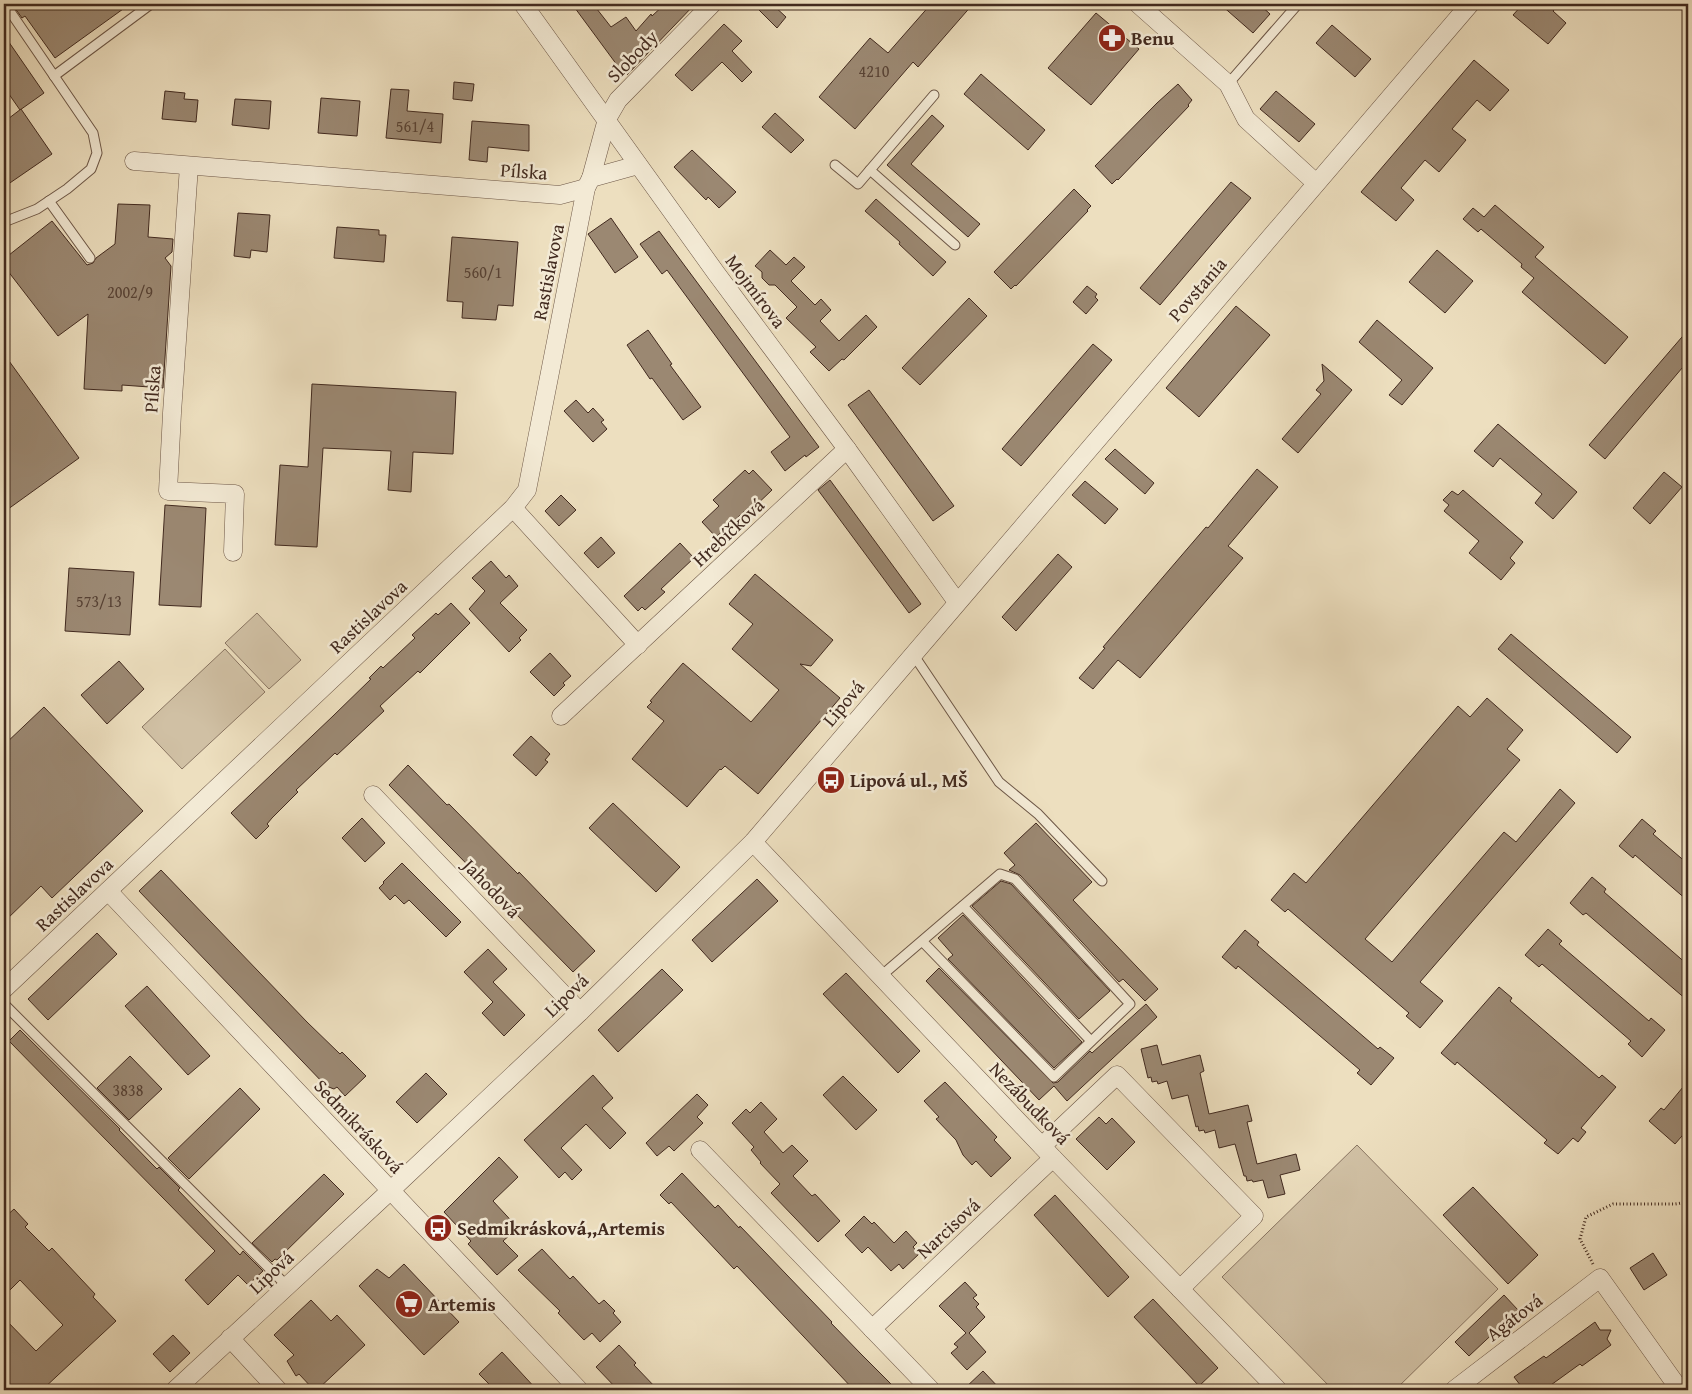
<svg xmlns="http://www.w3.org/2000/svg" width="1692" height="1394" font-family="'Gentium Book Plus',serif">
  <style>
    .pitch { fill: #d0c0a4; stroke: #897562 }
    .building { fill: #9b8872; stroke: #422a1f }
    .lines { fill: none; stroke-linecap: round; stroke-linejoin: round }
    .lane-casing { stroke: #6d5747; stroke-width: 11 }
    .street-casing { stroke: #6d5747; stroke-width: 19 }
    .path { stroke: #422a1f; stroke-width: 3; stroke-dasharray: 1 2.5; stroke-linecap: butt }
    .lane { stroke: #f3ead5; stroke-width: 9 }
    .street { stroke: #f3ead5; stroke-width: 18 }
    .labels { text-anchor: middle; stroke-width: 5; stroke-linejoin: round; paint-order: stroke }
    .number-label { font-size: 16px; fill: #584234 }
    .poi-label { font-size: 19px; font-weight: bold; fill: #422a1f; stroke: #f3ead5; text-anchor: start }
    .street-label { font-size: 19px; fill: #422a1f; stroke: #f3ead5 }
  </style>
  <rect width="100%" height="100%" fill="#eddfbf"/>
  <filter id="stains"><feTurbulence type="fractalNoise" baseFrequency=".004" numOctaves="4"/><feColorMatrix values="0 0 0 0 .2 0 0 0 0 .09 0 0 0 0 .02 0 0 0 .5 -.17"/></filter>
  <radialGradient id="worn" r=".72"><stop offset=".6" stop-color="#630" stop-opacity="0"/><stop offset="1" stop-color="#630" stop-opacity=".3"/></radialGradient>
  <g class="pitch">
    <path d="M257,613L301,660L269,689L225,643Z"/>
    <path d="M225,649L265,692L182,769L142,727Z"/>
    <path d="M1357,1145L1498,1289L1395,1390H1333L1222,1277Z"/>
  </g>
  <g class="building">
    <path d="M12,4H130L55,58L25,16L22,18Z"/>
    <path d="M572,4H593L611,27L626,17L636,31L651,14L652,16L665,4H695L627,75L617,65Z"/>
    <path d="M753,4H772L786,17L777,28Z"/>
    <path d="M931,4H973L918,67L913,62L855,129L819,97L870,38L888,53Z"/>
    <path d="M1220,4H1259L1270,14L1253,33Z"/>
    <path d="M1523,4H1559L1553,11L1566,23L1548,44L1513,15Z"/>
    <path d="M1096,13L1139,49L1091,105L1048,68Z"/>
    <path d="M724,24L742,41L732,51L752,72L742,82L722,62L692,91L675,75Z"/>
    <path d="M1332,25L1371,59L1355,77L1316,43Z"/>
    <path d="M4,35L44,93L20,110L4,87Z"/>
    <path d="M1474,60L1509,90L1490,111L1477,100L1452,129L1466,140L1456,152L1439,172L1425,160L1401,188L1414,200L1396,221L1361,192Z"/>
    <path d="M981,74L1045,130L1028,150L964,94Z"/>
    <path d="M454,82L474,84L472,101L453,99Z"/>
    <path d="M1178,84L1192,100L1188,105L1189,106L1118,180L1117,179L1112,184L1095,166L1157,103Z"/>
    <path d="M391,89L409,90L407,111L443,114L441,143L386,138Z"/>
    <path d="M165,91L185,93L184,99L198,100L196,122L162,119Z"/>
    <path d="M1276,91L1315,124L1299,142L1260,109Z"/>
    <path d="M321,98L360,101L357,136L318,133Z"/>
    <path d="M235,99L271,101L269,129L232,125Z"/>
    <path d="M21,109L52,154L4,187V122Z"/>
    <path d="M775,113L804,140L791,153L762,127Z"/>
    <path d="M932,115L944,126L911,164L980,224L968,237L887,165Z"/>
    <path d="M472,121L529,125V151L488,147L487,162L469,160Z"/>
    <path d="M692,150L736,192L719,208L708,197L706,200L674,167Z"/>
    <path d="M1231,182L1251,198L1160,305L1140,288Z"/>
    <path d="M1074,189L1091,206L1087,210L1088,211L1016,286L1015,285L1011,289L994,272Z"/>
    <path d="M876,199L946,262L933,276L899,244L900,242L865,211Z"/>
    <path d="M118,204L150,205L148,237L173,239L172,252L165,258L171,266L163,388L122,385V391L84,389L88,314L58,336L4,266V259L52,221L87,265L93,263L96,258L115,244Z"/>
    <path d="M1495,205L1544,247L1535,257L1628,337L1605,364L1522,292L1534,278L1521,267L1522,264L1481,229L1478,232L1463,219L1473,208L1484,217Z"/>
    <path d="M238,213L270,215L267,252L251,250L250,258L234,256Z"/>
    <path d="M611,218L638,257L615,273L588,234Z"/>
    <path d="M337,227L379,230V235H386L384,262L334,258Z"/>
    <path d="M659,231L819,447L806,457L805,455L785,471L771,452L790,437L667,270L662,274L640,244Z"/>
    <path d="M452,237L518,242L513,306L498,305L496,320L462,318L463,302L447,301Z"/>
    <path d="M770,250L786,265L794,257L805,267L791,281L815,305L821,299L831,310L820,321L839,341L866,315L877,327L844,360L842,359L829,371L810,352L816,347L786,318L797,307L775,285H769L762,278V272L755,266Z"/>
    <path d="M1437,250L1473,281L1445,313L1409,282Z"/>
    <path d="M1087,286L1097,294L1095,297L1098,300L1086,314L1073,302Z"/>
    <path d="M969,298L987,316L920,385L902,368Z"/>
    <path d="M1236,306L1270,335L1199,417L1166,388Z"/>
    <path d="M1377,320L1433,368L1402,405L1389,395L1402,380L1359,342Z"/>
    <path d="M648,330L672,364L670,365L701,407L683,420L652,378L650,379L627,345Z"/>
    <path d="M1688,330V361L1605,459L1589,445Z"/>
    <path d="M1093,344L1112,360L1021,466L1002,449Z"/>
    <path d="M4,354L79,458L4,512Z"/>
    <path d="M1322,364L1352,390L1298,453L1282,439L1321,394L1316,390L1324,381Z"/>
    <path d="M312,384L456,392L453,454L413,452L411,492L388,490L391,451L323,448L317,547L275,545L280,465L308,467Z"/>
    <path d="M869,390L954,506L933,521L848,405Z"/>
    <path d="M576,400L588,413L593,408L604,420L601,422L607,429L593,442L564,411Z"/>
    <path d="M1498,424L1577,492L1553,519L1535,503L1542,494L1500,458L1493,467L1474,451Z"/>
    <path d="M1115,449L1154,483L1145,494L1105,459Z"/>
    <path d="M1257,469L1278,487L1228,546L1243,558L1140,678L1118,660L1093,689L1079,678L1105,648L1103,647L1206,527L1208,528Z"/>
    <path d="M745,470L749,474L753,470L772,490L751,510L749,507L716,537L702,522L719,506L713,500Z"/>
    <path d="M1664,472L1682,487L1650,524L1633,508Z"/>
    <path d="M830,480L921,604L909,613L818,490Z"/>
    <path d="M1085,481L1118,509L1105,524L1072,495Z"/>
    <path d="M1463,490L1523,542L1510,558L1515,563L1501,580L1469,553L1479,541L1444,511L1449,505L1443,500L1452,491L1458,495Z"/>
    <path d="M561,495L576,510L559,526L545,511Z"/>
    <path d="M165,505L206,508L201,607L159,605Z"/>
    <path d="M601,537L615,553L598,568L584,553Z"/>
    <path d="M680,543L694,558L661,589L665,592L645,610L642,607L638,611L624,596Z"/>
    <path d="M1058,554L1072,567L1016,631L1002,617Z"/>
    <path d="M491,561L506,578L509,575L518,586L500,603L527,630L519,638L521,640L509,652L469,609L485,591L472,578Z"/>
    <path d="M69,568L134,572L130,635L65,631Z"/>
    <path d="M755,574L833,640L811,666L800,664L840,698L758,794L725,766L721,770L720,769L687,807L632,759L664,721L647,707L652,702L650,701L683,663L751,722L779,690L732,649L753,624L729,604Z"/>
    <path d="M451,603L470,623L420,673L418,671L380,706L384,711L337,755L335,753L296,790L298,792L272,818L267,824L269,826L256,839L231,813L333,716L371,679L369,678L381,666L383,668L415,638L412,635L436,613L438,615Z"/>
    <path d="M1511,634L1631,737L1617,753L1498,649Z"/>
    <path d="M550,653L571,676L563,683L565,685L554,696L530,672Z"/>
    <path d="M119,661L144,689L107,724L81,695Z"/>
    <path d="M1487,698L1523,730L1507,749L1520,760L1365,939L1392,962L1504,832L1516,842L1560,789L1575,803L1420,982L1443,1001L1420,1028L1406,1016L1409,1013L1288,909L1285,912L1271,900L1294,873L1306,883L1458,706L1470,717Z"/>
    <path d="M44,707L143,811L52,898L41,886L4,922V745Z"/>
    <path d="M531,736L550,754L545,760L548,762L536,776L513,755Z"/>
    <path d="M408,765L447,805L449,804L518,874L519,872L595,951L573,972L389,785Z"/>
    <path d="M613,803L680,867L656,892L589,828Z"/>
    <path d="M362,818L385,843L365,862L342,838Z"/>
    <path d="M1642,819L1656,831L1653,834L1688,864V901L1635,855L1633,858L1619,846Z"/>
    <path d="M1036,823L1092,882L1073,900L1158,989L1145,1001L1123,979L1119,982L1020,875L1009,870L1015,865L1004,853Z"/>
    <path d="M402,863L461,922L446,937L409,900L404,904L395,895L390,900L379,888L384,883L383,882Z"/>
    <path d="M161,870L307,1022L340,1054L342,1052L366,1076L345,1096L337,1087L334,1089L326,1086L139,891Z"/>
    <path d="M1592,877L1606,889L1604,892L1688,965V1001L1586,913L1583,915L1570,903Z"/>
    <path d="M757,879L778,901L712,962L692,940Z"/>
    <path d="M1001,881L1011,884L1110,991L1079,1019L972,906Z"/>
    <path d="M963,915L1082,1042L1054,1068L948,959L953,955L938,938Z"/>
    <path d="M1548,929L1562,941L1559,944L1649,1021L1651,1018L1665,1030L1642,1057L1628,1044L1631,1041L1542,964L1539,967L1525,955Z"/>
    <path d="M1245,930L1259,942L1257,945L1378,1049L1380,1047L1394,1058L1371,1085L1357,1073L1360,1070L1238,966L1236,969L1222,957Z"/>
    <path d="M97,933L117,954L48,1020L28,999Z"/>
    <path d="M488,949L507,969L493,982L525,1015L504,1036L482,1013L493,1002L464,972Z"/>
    <path d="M939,968L1053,1083L1058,1082L1090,1051L1092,1053L1146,1004L1157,1017L1067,1101L1054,1086L1039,1100L926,981Z"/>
    <path d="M662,969L683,990L618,1052L598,1030Z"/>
    <path d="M846,973L920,1051L898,1073L823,994Z"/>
    <path d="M147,986L210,1056L188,1075L125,1006Z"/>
    <path d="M1499,987L1512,998L1510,1001L1599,1078L1602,1075L1616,1087L1581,1128L1586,1132L1578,1142L1573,1138L1558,1154L1544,1143L1547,1140L1457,1062L1455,1065L1441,1053Z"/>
    <path d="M20,1030L120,1129L119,1130L151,1163L157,1169L159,1167L180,1188L178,1190L240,1255L243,1251L263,1271L248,1285L238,1275L208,1305L185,1280L215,1251L9,1041Z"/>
    <path d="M1157,1045L1162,1065L1200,1055L1204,1071L1200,1073L1209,1114L1248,1105L1252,1121L1247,1122L1257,1164L1296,1154L1300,1170L1280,1175L1285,1194L1268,1198L1263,1180L1253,1182L1252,1180L1247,1181L1246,1176H1244L1235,1144L1219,1148L1215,1130L1205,1133L1204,1130L1199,1131L1198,1126L1196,1127L1188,1095L1172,1099L1167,1081L1158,1084L1157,1081L1152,1082L1151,1077L1148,1078L1141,1049Z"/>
    <path d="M130,1056L162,1089L129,1120L97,1088Z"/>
    <path d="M426,1073L447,1094L417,1123L396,1102Z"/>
    <path d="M593,1075L613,1098L602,1108L626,1133L610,1149L586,1124L561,1148L582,1170L572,1180L565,1172L559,1178L524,1140Z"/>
    <path d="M843,1076L877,1110L856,1130L823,1095Z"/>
    <path d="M1688,1081V1129L1675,1144L1649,1121L1661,1108L1664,1110Z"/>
    <path d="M945,1082L997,1137L994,1140L1011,1158L991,1177L976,1161L972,1165L963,1155L956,1140L936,1119L939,1117L924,1101Z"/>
    <path d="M240,1088L260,1109L189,1179L168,1158Z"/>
    <path d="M697,1094L708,1105L697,1117L703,1123L674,1151L669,1146L657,1156L646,1143Z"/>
    <path d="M761,1102L777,1119L764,1132L783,1153L792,1145L808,1161L793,1176L812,1196L815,1194L840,1221L818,1242L771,1193L780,1184L760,1163L761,1162L751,1150L754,1147L732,1123L746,1109L750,1113Z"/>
    <path d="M1099,1117L1106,1124L1112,1118L1135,1142L1107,1170L1076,1139Z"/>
    <path d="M499,1157L518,1177L493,1201L518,1228L503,1241L518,1256L497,1275L468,1244L471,1241L444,1212Z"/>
    <path d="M682,1173L715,1208L718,1205L739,1228L740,1226L832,1322L831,1323L861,1354L897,1390H854L737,1266L734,1269L671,1202L669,1204L660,1195Z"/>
    <path d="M324,1174L344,1194L277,1260L275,1259L272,1262L252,1243Z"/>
    <path d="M1473,1187L1538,1255L1508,1284L1443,1215Z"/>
    <path d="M1055,1195L1129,1277L1108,1297L1034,1215Z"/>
    <path d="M14,1209L28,1224L25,1227L49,1251L52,1248L95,1294L93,1297L116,1321L42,1390H4V1318L36,1351L63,1325L20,1280L4,1296V1218Z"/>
    <path d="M864,1216L872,1224L874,1222L894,1243L906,1231L917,1243L913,1247L919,1254L903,1269L899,1264L891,1271L868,1247L862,1253L845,1235Z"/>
    <path d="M542,1249L570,1279L573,1276L599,1304L604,1300L615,1311L613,1313L621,1322L600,1342L592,1333L584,1340L558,1313L560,1311L518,1270Z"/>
    <path d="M1653,1253L1667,1275L1644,1290L1630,1268Z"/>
    <path d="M404,1264L459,1322L424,1355L359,1286L377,1269L389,1278Z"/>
    <path d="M965,1282L977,1295L973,1298L979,1304L976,1307L985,1317L969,1333L986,1352L967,1370L951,1353L958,1347L954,1344L966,1333L939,1306Z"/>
    <path d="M1504,1295L1518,1310L1469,1356L1455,1342Z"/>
    <path d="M1153,1299L1218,1368L1199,1386L1134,1317Z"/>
    <path d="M311,1300L331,1321L337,1315L365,1345L317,1390H314L299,1374L296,1376L287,1361L294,1355L274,1335Z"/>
    <path d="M1595,1322L1600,1330H1611L1607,1339L1611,1345L1582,1366L1580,1364L1544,1390H1524L1514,1377L1544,1356L1546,1358Z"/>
    <path d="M173,1335L190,1353L170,1372L153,1354Z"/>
    <path d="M619,1345L636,1363L634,1365L658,1390H618L596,1367Z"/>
    <path d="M502,1352L537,1390H495L479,1374Z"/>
    <path d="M983,1371L1001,1390H963Z"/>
  </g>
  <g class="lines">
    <defs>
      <g id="lane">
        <path d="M54,76L151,4"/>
        <path d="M1228,84L1298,4"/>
        <path d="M835,165L858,184L934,95"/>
        <path d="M870,170L955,245"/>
        <path d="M49,201L90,258"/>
        <path d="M4,222L37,209L67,189L91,169L97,153L93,133L5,4"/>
        <path d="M913,654L999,782L1038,814L1102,881"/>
        <path d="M963,906L1091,1041"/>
        <path d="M881,976L1000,874L1015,879L1130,1004L1054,1077L922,941"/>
        <path d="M4,1004L287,1286"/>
      </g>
      <g id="street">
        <path d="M523,4L716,273L847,449L957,602"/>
        <path d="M1138,4L1228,84L1246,119L1316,183"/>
        <path d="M134,161L560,195L586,188"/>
        <path d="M189,166L172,413L168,491L235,494L233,552"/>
        <path d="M591,178L607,119L618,100L712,4"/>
        <path d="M513,508L638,645"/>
        <path d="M561,716L847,449"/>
        <path d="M373,795L580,1012"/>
        <path d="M753,842L1053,1158L1278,1390"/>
        <path d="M108,891L579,1390"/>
        <path d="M4,989L513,508L527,490L586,188L591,178L638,165"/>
        <path d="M1042,1146L1117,1075L1254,1216L1180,1289"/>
        <path d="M700,1150L931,1390"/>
        <path d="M872,1329L1053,1158"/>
        <path d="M230,1338L278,1390"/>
        <path d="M175,1390L390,1191L580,1012L753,842L1470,4"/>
        <path d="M1454,1390L1600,1278L1680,1390"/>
      </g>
    </defs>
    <use href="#lane" class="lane-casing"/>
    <use href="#street" class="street-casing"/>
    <path class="path" d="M1593,1264L1580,1239L1586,1217L1613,1204H1675L1688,1202"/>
    <use href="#lane" class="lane"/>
    <use href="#street" class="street"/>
  </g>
  <defs>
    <symbol id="pharmacy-disc" viewBox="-11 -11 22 22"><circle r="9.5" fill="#8f2418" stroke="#f3ead5"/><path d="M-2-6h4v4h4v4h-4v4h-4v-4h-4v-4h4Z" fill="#fff"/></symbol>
    <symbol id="bus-disc" viewBox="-11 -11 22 22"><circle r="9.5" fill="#8f2418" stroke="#f3ead5"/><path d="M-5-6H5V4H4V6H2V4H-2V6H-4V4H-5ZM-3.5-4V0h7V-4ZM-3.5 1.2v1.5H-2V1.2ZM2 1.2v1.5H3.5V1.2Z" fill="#fff"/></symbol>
    <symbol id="supermarket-disc" viewBox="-11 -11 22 22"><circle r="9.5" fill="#8f2418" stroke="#f3ead5"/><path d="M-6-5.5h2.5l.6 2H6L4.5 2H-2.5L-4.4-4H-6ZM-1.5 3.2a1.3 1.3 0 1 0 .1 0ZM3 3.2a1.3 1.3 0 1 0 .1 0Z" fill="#fff"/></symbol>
  </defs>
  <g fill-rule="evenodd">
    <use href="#pharmacy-disc" x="1096" y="22" width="32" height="32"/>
    <use href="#bus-disc" x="815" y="764" width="32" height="32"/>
    <use href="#bus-disc" x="422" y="1212" width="32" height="32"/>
    <use href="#supermarket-disc" x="393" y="1288" width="32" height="32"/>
  </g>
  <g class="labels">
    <g class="number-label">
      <text x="874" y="77">4210</text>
      <text x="415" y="132">561/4</text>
      <text x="483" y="278">560/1</text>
      <text x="130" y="298">2002/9</text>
      <text x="99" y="607">573/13</text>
      <text x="128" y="1096">3838</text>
    </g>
    <g class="poi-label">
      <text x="1131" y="45">Benu</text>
      <text x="850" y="787">Lipová ul., MŠ</text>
      <text x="457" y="1235">Sedmikrásková,,Artemis</text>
      <text x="428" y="1311">Artemis</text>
    </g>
    <g class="street-label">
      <text transform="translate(632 56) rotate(-46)" y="7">Slobody</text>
      <text transform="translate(524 171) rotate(4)" y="7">Pílska</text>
      <text transform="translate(548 272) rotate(-79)" y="7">Rastislavova</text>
      <text transform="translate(1197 289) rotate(-49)" y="7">Povstania</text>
      <text transform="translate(756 291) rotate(53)" y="7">Mojmírova</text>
      <text transform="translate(152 389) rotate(-86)" y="7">Pílska</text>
      <text transform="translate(728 532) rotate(-43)" y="7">Hrebíčková</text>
      <text transform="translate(368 616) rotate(-43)" y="7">Rastislavova</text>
      <text transform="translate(843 703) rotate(-50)" y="7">Lipová</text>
      <text transform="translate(492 888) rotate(46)" y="7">Jahodová</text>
      <text transform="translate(74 894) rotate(-43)" y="7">Rastislavova</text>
      <text transform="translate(566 995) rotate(-44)" y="7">Lipová</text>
      <text transform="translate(1030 1103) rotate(46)" y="7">Nezábudková</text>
      <text transform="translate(359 1126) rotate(47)" y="7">Sedmikrásková</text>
      <text transform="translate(948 1228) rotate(-43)" y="7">Narcisová</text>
      <text transform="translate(271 1272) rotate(-43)" y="7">Lipová</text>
      <text transform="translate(1514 1317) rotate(-37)" y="7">Agátová</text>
    </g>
  </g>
  <rect width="1692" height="1394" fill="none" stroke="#eddfbf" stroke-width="20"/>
  <rect x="5" y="5" width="1682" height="1384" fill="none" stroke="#422a1f" stroke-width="2.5"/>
  <rect x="10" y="10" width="1672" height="1374" fill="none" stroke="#422a1f"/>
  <rect width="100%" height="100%" filter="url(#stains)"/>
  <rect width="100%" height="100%" fill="url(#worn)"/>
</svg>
